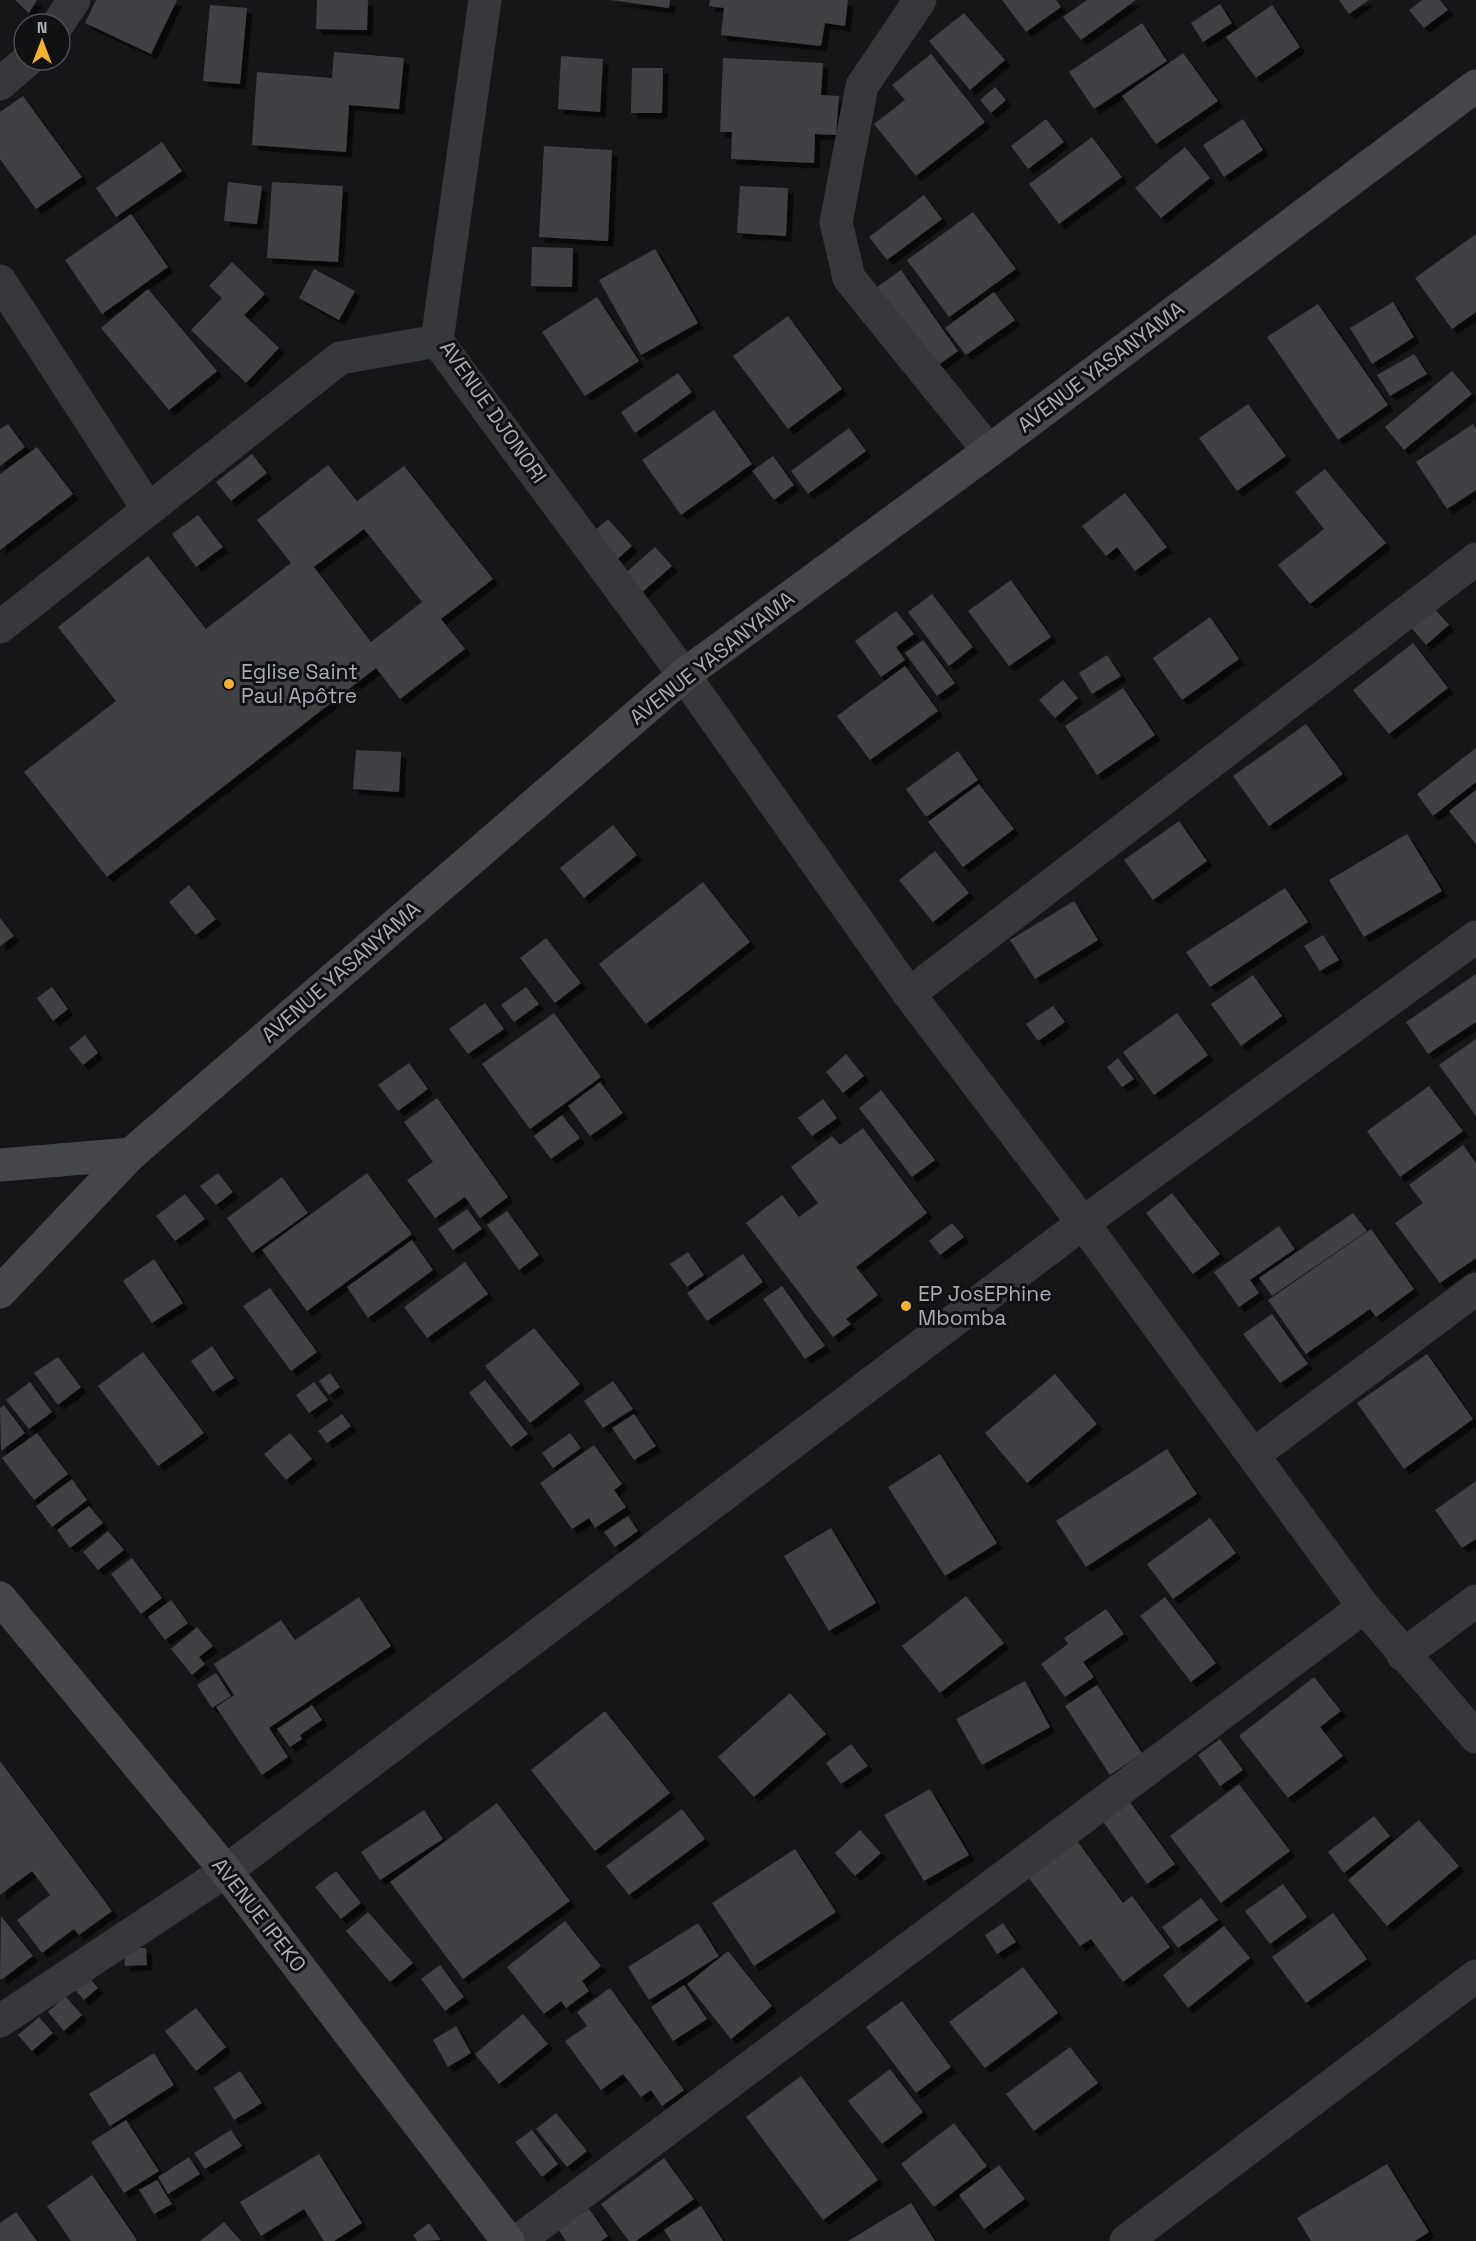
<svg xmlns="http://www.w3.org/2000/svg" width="1476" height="2241" font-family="'Space Grotesk',sans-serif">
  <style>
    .building { fill: #404145; fill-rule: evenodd; filter: url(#shadow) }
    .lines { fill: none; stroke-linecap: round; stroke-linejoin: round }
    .street { stroke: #37383d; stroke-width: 33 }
    .secondary { stroke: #45474d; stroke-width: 33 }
    .poi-dot { fill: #f2b134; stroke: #111113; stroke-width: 2 }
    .labels { text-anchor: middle; stroke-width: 6; stroke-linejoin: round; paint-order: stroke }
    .street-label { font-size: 21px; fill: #a8adb8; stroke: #111113 }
    .poi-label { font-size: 21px; fill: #a8adb8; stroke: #111113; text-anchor: start }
  </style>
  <defs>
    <filter id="shadow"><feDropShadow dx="5.5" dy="5.5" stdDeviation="0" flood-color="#0009"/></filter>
  </defs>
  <rect width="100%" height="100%" fill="#161618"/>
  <g class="building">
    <path d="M15,0H37L29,13Z"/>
    <path d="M96,0H177L151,54L85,23Z"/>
    <path d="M317,0H368L367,30L316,29Z"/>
    <path d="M610,0H670L669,8Z"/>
    <path d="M710,0H848L845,26L825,23L821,46L721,35L724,8L709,6Z"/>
    <path d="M1002,0H1056L1061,7L1026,32Z"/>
    <path d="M1087,0H1136L1081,40L1063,17Z"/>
    <path d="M1339,0H1369L1349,14Z"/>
    <path d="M1422,0H1440L1448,10L1424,28L1409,10Z"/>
    <path d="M1220,4L1232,23L1203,42L1191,23Z"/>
    <path d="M210,5L247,8L240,84L203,81Z"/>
    <path d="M1272,5L1300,47L1256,78L1226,37Z"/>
    <path d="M964,13L1005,60L970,90L929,41Z"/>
    <path d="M1142,23L1167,61L1094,109L1069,72Z"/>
    <path d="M334,52L404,58L399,109L349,105L346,152L252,145L257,72L332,78Z"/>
    <path d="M1183,53L1218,101L1156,144L1122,96Z"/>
    <path d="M931,54L985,122L916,176L874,124L905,100L892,85Z"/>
    <path d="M561,56L603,59L600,112L558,109Z"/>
    <path d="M723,58L823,63L821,95L839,96L836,135L815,134L814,163L731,159L732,132H720Z"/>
    <path d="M632,68H663L662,113H631Z"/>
    <path d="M995,87L1006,100L991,113L980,100Z"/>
    <path d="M23,96L82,177L36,209L0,159V112Z"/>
    <path d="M1046,119L1064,142L1028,169L1011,146Z"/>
    <path d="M1243,119L1263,150L1224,177L1203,145Z"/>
    <path d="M1092,137L1122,177L1059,224L1029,184Z"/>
    <path d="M162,142L182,171L116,217L96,188Z"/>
    <path d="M544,146L612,150L608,241L539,237Z"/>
    <path d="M1185,147L1210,178L1161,218L1135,188Z"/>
    <path d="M228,182L262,186L257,224L224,221Z"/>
    <path d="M272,182L343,186L338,262L267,258Z"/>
    <path d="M740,186L788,188L786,236L737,233Z"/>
    <path d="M924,195L942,219L887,260L869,237Z"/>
    <path d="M973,212L1016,269L949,317L907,260Z"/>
    <path d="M131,214L168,267L102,314L65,260Z"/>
    <path d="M1476,234V312L1452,329L1415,278Z"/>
    <path d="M532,247L573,248L572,287L531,286Z"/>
    <path d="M655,249L698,323L641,355L599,280Z"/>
    <path d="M232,262L265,294L244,315L279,348L246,383L191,330L222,298L209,286Z"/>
    <path d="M314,269L355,291L339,320L299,298Z"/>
    <path d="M901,270L958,351L930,371L873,290Z"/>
    <path d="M148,289L217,371L169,410L101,328Z"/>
    <path d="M994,292L1015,320L966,355L945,328Z"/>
    <path d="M597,297L639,361L585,396L542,332Z"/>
    <path d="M1393,302L1414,337L1372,364L1350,328Z"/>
    <path d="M1318,304L1388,405L1338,440L1267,337Z"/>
    <path d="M788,316L842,389L788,429L733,356Z"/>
    <path d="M1414,354L1427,374L1390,396L1377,375Z"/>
    <path d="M1452,371L1472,394L1404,450L1385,427Z"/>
    <path d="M678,373L692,392L635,433L621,412Z"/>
    <path d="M1248,404L1286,456L1237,491L1199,438Z"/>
    <path d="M714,410L752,464L681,515L642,460Z"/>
    <path d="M8,424L25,447L0,466V429Z"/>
    <path d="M1473,424L1476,429V490L1447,509L1416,462Z"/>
    <path d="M849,428L866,451L808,494L791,471Z"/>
    <path d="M37,447L73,494L0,550V474Z"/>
    <path d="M252,454L267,473L231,501L216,482Z"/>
    <path d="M773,456L794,485L774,500L752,471Z"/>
    <path d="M328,465L357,501L404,466L493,579L441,619L465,649L400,699L376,668L107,877L24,772L116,701L58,627L148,556L206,629L291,563L257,520ZM364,529L422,602L371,642L314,567Z"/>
    <path d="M1325,469L1386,543L1310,604L1278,565L1324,529L1295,492Z"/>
    <path d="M1125,493L1167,547L1135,571L1117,547L1106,556L1082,526Z"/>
    <path d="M198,515L223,547L196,567L172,534Z"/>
    <path d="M608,519L632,546L612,564L588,536Z"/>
    <path d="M655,547L672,566L639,595L622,576Z"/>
    <path d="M1011,580L1051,637L1009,666L968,611Z"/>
    <path d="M932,594L973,647L949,666L908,612Z"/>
    <path d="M1425,598L1449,625L1426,645L1403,618Z"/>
    <path d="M896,611L914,634L896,647L905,660L881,677L855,641Z"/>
    <path d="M1210,617L1239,659L1182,700L1153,658Z"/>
    <path d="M923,640L955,683L937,696L905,653Z"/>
    <path d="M1413,643L1448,688L1389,734L1353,690Z"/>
    <path d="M1107,655L1121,676L1092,694L1079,673Z"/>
    <path d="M905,666L938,711L870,760L837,716Z"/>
    <path d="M1063,680L1078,698L1055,718L1039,700Z"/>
    <path d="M1123,688L1155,735L1097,775L1065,726Z"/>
    <path d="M1306,724L1343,774L1269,826L1233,776Z"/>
    <path d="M1476,748V782L1433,816L1417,794Z"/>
    <path d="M356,750L401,752L399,792L353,789Z"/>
    <path d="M958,751L978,780L926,817L906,789Z"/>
    <path d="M979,784L1014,829L963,867L928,822Z"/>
    <path d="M1476,790V844L1449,811Z"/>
    <path d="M1179,821L1207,861L1153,900L1124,860Z"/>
    <path d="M613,825L637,855L584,898L560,868Z"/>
    <path d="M1407,834L1442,891L1364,937L1329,880Z"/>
    <path d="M935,851L969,893L933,922L899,880Z"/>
    <path d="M703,882L750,942L646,1024L599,964Z"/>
    <path d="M189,885L216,919L196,935L169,902Z"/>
    <path d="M1285,888L1308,922L1210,987L1186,952Z"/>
    <path d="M1074,901L1098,940L1035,979L1010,940Z"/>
    <path d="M0,918L14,936L0,946Z"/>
    <path d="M1323,935L1339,960L1320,971L1304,946Z"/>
    <path d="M546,938L581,983L555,1003L520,958Z"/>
    <path d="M1476,974V1022L1428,1054L1406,1022Z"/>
    <path d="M1253,975L1282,1016L1241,1046L1211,1004Z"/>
    <path d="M52,987L68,1009L53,1021L37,998Z"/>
    <path d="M526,987L539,1004L514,1022L501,1005Z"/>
    <path d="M485,1003L504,1029L468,1054L449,1029Z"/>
    <path d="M1053,1006L1065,1022L1038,1041L1026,1024Z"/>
    <path d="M554,1013L601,1077L530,1129L482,1064Z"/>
    <path d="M1177,1013L1208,1055L1154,1095L1123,1052Z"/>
    <path d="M85,1035L98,1053L83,1065L69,1048Z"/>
    <path d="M1476,1039V1116L1439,1065Z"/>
    <path d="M846,1054L864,1076L843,1093L826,1072Z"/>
    <path d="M1118,1058L1134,1079L1122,1087L1107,1067Z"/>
    <path d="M409,1063L428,1089L398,1111L378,1085Z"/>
    <path d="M600,1082L623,1113L590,1136L568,1106Z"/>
    <path d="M1429,1086L1463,1131L1400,1177L1367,1131Z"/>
    <path d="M881,1090L935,1160L912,1177L859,1108Z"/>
    <path d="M437,1098L508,1197L480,1218L465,1197L435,1218L407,1180L433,1162L404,1122Z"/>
    <path d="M823,1099L837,1118L812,1136L798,1118Z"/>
    <path d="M562,1115L580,1138L551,1159L534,1136Z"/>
    <path d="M863,1128L927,1213L856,1267L878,1295L846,1319L851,1324L833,1337L746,1223L782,1195L799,1217L818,1203L791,1167L832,1136L840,1145Z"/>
    <path d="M1463,1145L1476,1163V1258L1440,1283L1395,1223L1423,1203L1409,1185Z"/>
    <path d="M218,1173L233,1192L216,1205L200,1186Z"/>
    <path d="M367,1173L412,1234L307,1311L262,1250Z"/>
    <path d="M282,1177L308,1213L252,1253L227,1218Z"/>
    <path d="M1172,1193L1220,1254L1193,1274L1146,1213Z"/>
    <path d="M185,1194L205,1219L175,1241L156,1216Z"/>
    <path d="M467,1209L482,1229L453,1250L438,1229Z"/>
    <path d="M507,1211L539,1255L519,1270L487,1225Z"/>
    <path d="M1353,1213L1367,1231L1272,1296L1259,1278Z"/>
    <path d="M952,1223L964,1237L940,1255L929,1241Z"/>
    <path d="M1279,1226L1295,1249L1250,1280L1259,1293L1239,1307L1214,1272Z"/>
    <path d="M1371,1229L1414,1289L1376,1317L1370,1309L1306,1354L1268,1300Z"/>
    <path d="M412,1240L433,1270L368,1318L347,1287Z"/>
    <path d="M688,1252L704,1275L687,1287L670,1264Z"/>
    <path d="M743,1254L763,1282L707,1321L687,1293Z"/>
    <path d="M154,1259L183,1303L152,1323L123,1281Z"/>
    <path d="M465,1262L488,1294L427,1338L404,1307Z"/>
    <path d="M782,1286L825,1346L805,1359L763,1299Z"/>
    <path d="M270,1288L317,1352L291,1371L243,1306Z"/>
    <path d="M1272,1314L1308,1364L1280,1383L1243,1334Z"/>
    <path d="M534,1328L580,1384L530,1423L485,1366Z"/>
    <path d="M212,1346L234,1378L213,1392L191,1361Z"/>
    <path d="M143,1352L204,1433L158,1466L98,1386Z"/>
    <path d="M1427,1354L1473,1419L1404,1469L1357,1403Z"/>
    <path d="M58,1357L81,1387L58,1405L34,1373Z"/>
    <path d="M330,1373L340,1387L329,1395L319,1381Z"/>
    <path d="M1055,1374L1097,1424L1027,1483L985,1433Z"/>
    <path d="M485,1380L528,1434L511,1447L469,1393Z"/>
    <path d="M613,1381L633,1409L603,1428L584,1401Z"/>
    <path d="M30,1382L52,1412L29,1429L6,1400Z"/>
    <path d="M314,1382L328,1400L309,1413L296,1395Z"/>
    <path d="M4,1405L25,1433L1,1451L0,1408Z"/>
    <path d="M342,1414L351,1426L327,1443L318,1431Z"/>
    <path d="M634,1414L656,1446L634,1460L612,1428Z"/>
    <path d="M37,1433L68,1474L34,1500L2,1458Z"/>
    <path d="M290,1433L312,1459L286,1480L264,1454Z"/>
    <path d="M570,1433L581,1448L553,1468L542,1453Z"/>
    <path d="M594,1445L622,1484L614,1490L626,1507L595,1528L589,1518L572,1529L540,1483Z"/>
    <path d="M1167,1449L1197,1494L1086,1567L1056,1521Z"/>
    <path d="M940,1454L997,1543L945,1576L888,1487Z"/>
    <path d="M72,1479L87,1500L52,1527L36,1506Z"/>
    <path d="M1476,1481V1539L1462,1548L1435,1510Z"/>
    <path d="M89,1506L103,1523L70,1548L57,1530Z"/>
    <path d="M628,1516L638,1531L615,1547L604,1532Z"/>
    <path d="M1210,1518L1236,1553L1173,1599L1147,1564Z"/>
    <path d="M831,1528L876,1603L829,1631L784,1556Z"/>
    <path d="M108,1531L124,1550L98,1570L83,1552Z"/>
    <path d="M132,1558L162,1598L141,1614L111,1574Z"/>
    <path d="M966,1596L1004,1643L940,1693L902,1646Z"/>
    <path d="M359,1597L391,1646L269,1728L288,1757L262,1775L216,1707L234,1695L214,1664L281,1620L295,1640Z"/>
    <path d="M1165,1597L1216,1663L1191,1682L1140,1616Z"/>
    <path d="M171,1600L188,1623L165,1640L148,1617Z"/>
    <path d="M1106,1609L1124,1634L1083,1662L1094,1677L1065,1697L1041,1664L1068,1644L1064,1638Z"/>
    <path d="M197,1627L213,1646L199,1657L205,1664L192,1675L171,1649Z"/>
    <path d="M216,1673L231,1696L212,1708L197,1685Z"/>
    <path d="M1314,1677L1341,1711L1320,1727L1343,1756L1288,1798L1239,1736Z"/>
    <path d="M1025,1681L1050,1727L982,1765L956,1719Z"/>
    <path d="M1097,1685L1142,1753L1110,1775L1065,1706Z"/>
    <path d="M790,1693L826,1734L754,1797L718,1757Z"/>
    <path d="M312,1705L322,1720L300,1735L302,1739L290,1747L277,1729Z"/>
    <path d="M605,1711L670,1793L595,1851L531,1770Z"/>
    <path d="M1220,1739L1243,1770L1220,1786L1198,1755Z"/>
    <path d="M851,1744L868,1766L841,1784L826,1763Z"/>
    <path d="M0,1761L112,1911L79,1935L74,1929L42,1953L17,1920L50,1895L32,1871L0,1895Z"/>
    <path d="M1239,1784L1290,1851L1221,1903L1170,1836Z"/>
    <path d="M930,1789L969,1855L924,1881L884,1815Z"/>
    <path d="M1127,1798L1175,1864L1147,1884L1100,1817Z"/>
    <path d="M497,1803L570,1901L463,1979L390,1882Z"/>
    <path d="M682,1809L705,1839L629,1895L606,1866Z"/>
    <path d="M424,1810L443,1839L380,1880L361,1852Z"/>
    <path d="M1374,1816L1390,1836L1344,1873L1328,1852Z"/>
    <path d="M1419,1820L1459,1866L1387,1926L1348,1880Z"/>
    <path d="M860,1830L881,1853L855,1876L835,1853Z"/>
    <path d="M1077,1841L1123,1903L1132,1896L1170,1947L1123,1982L1091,1939L1080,1946L1028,1877Z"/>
    <path d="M795,1849L836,1912L754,1966L712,1903Z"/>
    <path d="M336,1871L361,1903L341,1919L315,1887Z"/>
    <path d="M1283,1884L1307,1917L1270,1944L1245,1911Z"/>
    <path d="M1201,1898L1218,1920L1178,1948L1162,1927Z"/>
    <path d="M368,1912L413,1963L390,1982L346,1931Z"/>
    <path d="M1333,1913L1367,1959L1306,2003L1272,1957Z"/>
    <path d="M1,1916L33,1956L1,1980L0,1978Z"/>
    <path d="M565,1921L601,1966L582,1981L589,1991L566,2008L561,2001L544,2014L507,1967Z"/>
    <path d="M698,1923L719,1956L649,2000L628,1967Z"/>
    <path d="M1003,1923L1016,1942L997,1954L985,1935Z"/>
    <path d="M1224,1926L1250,1958L1188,2008L1163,1975Z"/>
    <path d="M124,1948H146L147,1965L125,1966Z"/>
    <path d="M728,1951L772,2006L731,2039L687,1984Z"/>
    <path d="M440,1965L464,1997L445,2011L421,1979Z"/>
    <path d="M1023,1967L1058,2013L985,2068L949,2022Z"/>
    <path d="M87,1975L98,1988L84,2000L73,1987Z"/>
    <path d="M684,1985L707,2019L673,2041L651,2007Z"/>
    <path d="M610,1988L684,2090L662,2106L651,2090L641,2097L623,2074L601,2090L565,2041L587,2026L577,2012Z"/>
    <path d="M65,1996L82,2015L64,2031L48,2012Z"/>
    <path d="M902,2001L951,2067L916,2093L866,2027Z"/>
    <path d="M196,2008L226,2047L196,2071L165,2031Z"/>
    <path d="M523,2014L548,2044L499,2084L475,2054Z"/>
    <path d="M39,2017L53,2033L32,2051L18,2035Z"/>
    <path d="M456,2026L471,2053L448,2067L433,2040Z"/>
    <path d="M1070,2047L1098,2083L1034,2131L1006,2094Z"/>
    <path d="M154,2053L174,2085L110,2126L89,2094Z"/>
    <path d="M890,2069L923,2112L882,2144L848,2101Z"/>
    <path d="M240,2071L262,2103L234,2120L214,2088Z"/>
    <path d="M801,2076L878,2180L823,2220L746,2117Z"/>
    <path d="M556,2113L587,2151L567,2167L536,2129Z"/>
    <path d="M126,2120L159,2171L124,2193L91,2142Z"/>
    <path d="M954,2123L987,2166L934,2207L901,2164Z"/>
    <path d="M231,2130L242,2146L205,2169L194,2153Z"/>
    <path d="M532,2130L558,2164L542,2177L515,2142Z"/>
    <path d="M319,2154L362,2223L334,2241H324L304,2209L261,2236L240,2202Z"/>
    <path d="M189,2157L200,2174L168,2194L158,2177Z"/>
    <path d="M664,2158L694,2199L636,2241H629L601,2204Z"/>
    <path d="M1387,2164L1429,2232L1415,2241H1311L1297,2218Z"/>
    <path d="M999,2165L1025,2199L984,2229L959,2195Z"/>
    <path d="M92,2175L137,2240L135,2241H71L47,2206Z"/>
    <path d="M157,2180L172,2204L154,2214L139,2190Z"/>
    <path d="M911,2203L935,2241H848Z"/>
    <path d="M701,2206L723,2241H671L664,2230Z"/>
    <path d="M589,2209L608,2236L601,2241H566L558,2229Z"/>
    <path d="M16,2212L37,2241H0V2223Z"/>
    <path d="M224,2222L241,2241H200Z"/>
    <path d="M429,2223L441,2240L417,2241L413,2235Z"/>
  </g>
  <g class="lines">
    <g class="street">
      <path d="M485,0L437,341L684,675L909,994L1083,1223L1364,1607L1476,1737"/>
      <path d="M920,0L862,86L836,222L849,278L989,451"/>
      <path d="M58,24L74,0"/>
      <path d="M0,84L28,60"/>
      <path d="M0,281L148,509"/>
      <path d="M0,627L340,358L437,341"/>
      <path d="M909,994L1476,559"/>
      <path d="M1253,1455L1476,1289"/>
      <path d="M1403,1655L1476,1601"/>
      <path d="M0,2021L226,1871L1083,1223L1476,937"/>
      <path d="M518,2241L1364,1607"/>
      <path d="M1126,2241L1476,1976"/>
    </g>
    <g class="secondary">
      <path d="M0,1165L131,1154"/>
      <path d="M0,1292L131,1154L684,675L989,451L1476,86"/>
      <path d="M0,1598L226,1871L508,2241"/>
    </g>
  </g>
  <g class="poi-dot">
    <circle cx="229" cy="684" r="6"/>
    <circle cx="906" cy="1306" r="6"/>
  </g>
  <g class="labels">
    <g class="street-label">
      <text transform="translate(1101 367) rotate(-37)" y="7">AVENUE YASANYAMA</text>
      <text transform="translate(493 412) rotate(55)" y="7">AVENUE DJONORI</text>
      <text transform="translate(712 658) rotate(-38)" y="7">AVENUE YASANYAMA</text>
      <text transform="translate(341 972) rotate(-41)" y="7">AVENUE YASANYAMA</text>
      <text transform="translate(259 1915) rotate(52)" y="7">AVENUE IPEKO</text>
    </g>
    <g class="poi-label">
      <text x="241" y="679">Eglise Saint<tspan x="241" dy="24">Paul Apôtre</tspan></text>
      <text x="918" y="1301">EP JosEPhine<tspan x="918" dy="24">Mbomba</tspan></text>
    </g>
  </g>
  <g transform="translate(42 42)"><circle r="28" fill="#111113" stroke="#4d4f55" stroke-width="1.5"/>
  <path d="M0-4.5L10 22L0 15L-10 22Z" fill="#f2b134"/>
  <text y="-9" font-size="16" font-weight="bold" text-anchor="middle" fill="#a8adb8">N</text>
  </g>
</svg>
